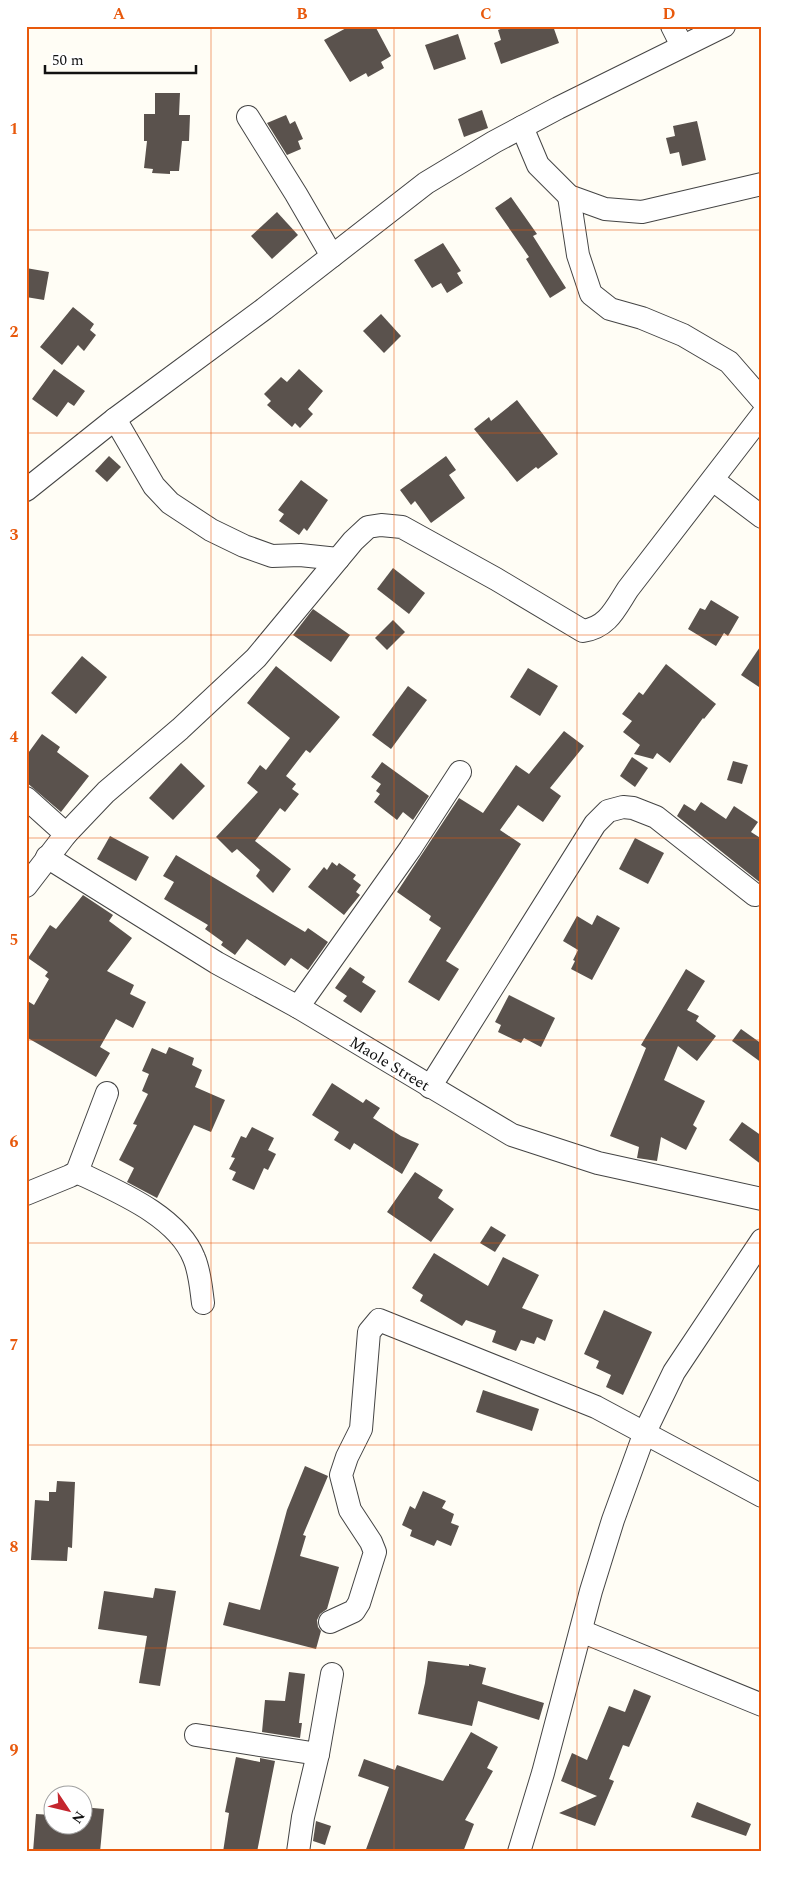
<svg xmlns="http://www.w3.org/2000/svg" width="788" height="1878" font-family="Spectral,serif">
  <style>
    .building { fill: #5a524d }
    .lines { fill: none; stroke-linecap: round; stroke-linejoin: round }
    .minor-casing { stroke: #444; stroke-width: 24 }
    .minor { stroke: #fff; stroke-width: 22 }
    .grid { fill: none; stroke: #e8590c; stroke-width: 1; stroke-opacity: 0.55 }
    .labels { text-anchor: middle; stroke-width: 5; stroke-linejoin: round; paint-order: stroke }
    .street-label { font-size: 16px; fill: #111; stroke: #fff }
    .neatline { fill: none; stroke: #e8590c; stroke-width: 2 }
    .grid-label { font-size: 16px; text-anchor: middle; font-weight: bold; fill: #e8590c }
  </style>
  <rect width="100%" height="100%" fill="#fffdf5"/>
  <g class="building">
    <path d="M350,26H375L391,56L381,62L384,68L368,77L366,73L350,82L324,40Z"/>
    <path d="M508,26H553L559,43L501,64L494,43L501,40L498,30Z"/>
    <path d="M458,34L466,59L434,70L425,45Z"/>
    <path d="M155,93H180L179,115H190L189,141H182L179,171H170V174L152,173L153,169L144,168L147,141H144V114H155Z"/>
    <path d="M482,110L488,128L464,137L458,119Z"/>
    <path d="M286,115L290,124L295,121L303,139L298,141L301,149L287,155L267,123Z"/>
    <path d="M697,121L706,160L682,166L679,152L670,154L666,138L675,136L673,126Z"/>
    <path d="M511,197L537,234L533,236L566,288L550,298L526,259L529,257L495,208Z"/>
    <path d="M277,212L298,235L272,259L251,236Z"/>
    <path d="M443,243L461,271L457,273L463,283L447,293L441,283L432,288L414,260Z"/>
    <path d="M26,268L49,272L44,300L26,297Z"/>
    <path d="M73,307L94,324L90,330L96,335L84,351L78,345L62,365L40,347Z"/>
    <path d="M381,314L401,336L384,353L363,331Z"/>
    <path d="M54,369L85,391L74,406L68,402L57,417L32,399Z"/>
    <path d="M299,369L323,391L308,409L313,414L300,428L295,423L292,427L267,405L271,401L264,394L281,377L287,382Z"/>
    <path d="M517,400L558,454L538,469L536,467L517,482L474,429L489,417L491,421Z"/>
    <path d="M109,456L121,467L107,482L95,471Z"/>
    <path d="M446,456L456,470L449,475L465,498L431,523L415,501L411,505L400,490Z"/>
    <path d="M301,480L328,500L307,531L304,528L299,535L279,521L284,514L278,510Z"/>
    <path d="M393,568L425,593L409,614L377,589Z"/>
    <path d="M711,600L739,617L728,636L724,633L716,646L688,629L700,608L705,610Z"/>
    <path d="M313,609L350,635L331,662L293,635Z"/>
    <path d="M393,620L405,632L387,650L375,638Z"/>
    <path d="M762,644V689L741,675Z"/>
    <path d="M82,656L107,677L76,714L51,693Z"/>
    <path d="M666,664L716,704L704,719L703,718L670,763L657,753L653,759L634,754L640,745L623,732L632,721L622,714L639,692L643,695Z"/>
    <path d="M276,666L340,717L310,753L306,750L286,776L296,784L292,789L299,794L285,812L280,808L255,841L291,869L273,893L256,876L260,870L237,849L232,853L216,837L258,792L247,783L260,765L266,770L290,738L247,703Z"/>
    <path d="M528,668L558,686L540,716L510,697Z"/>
    <path d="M408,686L427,700L391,749L372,735Z"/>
    <path d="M564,731L584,746L550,788L561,796L543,822L518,805L500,830L521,844L446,961L459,969L439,1001L408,982L441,928L429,920L431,916L397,892L459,798L483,813L516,765L529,774Z"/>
    <path d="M42,734L60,747L57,752L89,776L61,812L26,782V756Z"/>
    <path d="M632,757L648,768L635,787L620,776Z"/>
    <path d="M733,761L748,765L742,784L727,780Z"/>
    <path d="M382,762L429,796L413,820L403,812L397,820L374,802L380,794L376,791L381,784L371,777Z"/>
    <path d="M181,763L205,786L173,820L149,798Z"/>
    <path d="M701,802L726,819L734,806L758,822L751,832L762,839V884L677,816L684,804L695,811Z"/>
    <path d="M110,836L149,857L136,881L97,859Z"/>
    <path d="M635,838L664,853L648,884L619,869Z"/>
    <path d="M176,855L305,932L308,928L328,942L308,970L291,958L285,966L247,939L235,955L221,945L223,942L205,929L208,925L164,899L174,882L163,876Z"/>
    <path d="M332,862L337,866L339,863L356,875L353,879L361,885L356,892L360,895L344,915L308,887L324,867L327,870Z"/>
    <path d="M83,895L113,915L109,921L132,938L107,971L134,985L130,994L146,1002L133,1028L116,1019L100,1047L110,1053L96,1077L26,1037V1000L34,1005L49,979L45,976L48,972L28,958L50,925L56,929Z"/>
    <path d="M597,915L620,928L592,980L571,969L575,961L573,960L578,950L563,941L577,916L592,925Z"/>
    <path d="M350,967L365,977L362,982L376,991L361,1013L343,1001L347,996L335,988Z"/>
    <path d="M686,969L705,981L687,1010L699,1016L696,1021L716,1036L697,1061L678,1046L664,1080L705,1101L693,1125L697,1128L686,1150L661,1137L657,1161L637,1158L639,1147L610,1136L646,1048L641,1045Z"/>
    <path d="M509,995L555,1018L541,1047L524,1038L521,1043L498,1032L501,1025L495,1022Z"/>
    <path d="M741,1029L762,1044V1063L732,1041Z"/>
    <path d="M169,1047L194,1058L192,1065L202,1070L195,1087L225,1100L211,1132L194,1125L157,1198L127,1182L134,1168L119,1160L137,1125L133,1124L148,1094L142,1091L149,1074L142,1071L152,1048L166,1054Z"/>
    <path d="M332,1083L363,1103L366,1099L380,1108L373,1118L401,1136L419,1144L402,1174L354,1143L350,1150L334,1140L339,1132L312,1115Z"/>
    <path d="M742,1122L762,1136V1165L729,1140Z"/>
    <path d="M252,1127L274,1138L268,1150L276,1154L268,1170L264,1168L254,1190L232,1180L236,1172L229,1169L235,1158L231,1157L241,1136L246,1138Z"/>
    <path d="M415,1172L443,1190L438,1198L454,1209L431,1242L387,1212Z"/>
    <path d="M491,1226L506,1235L495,1252L480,1243Z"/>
    <path d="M434,1253L488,1286L503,1257L539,1275L522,1308L553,1320L545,1341L537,1337L534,1344L521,1340L516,1351L492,1342L496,1331L466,1320L462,1326L420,1301L423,1295L412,1288Z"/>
    <path d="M604,1310L652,1332L623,1395L606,1387L611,1375L596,1368L599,1361L584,1354Z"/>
    <path d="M483,1390L539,1409L532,1431L476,1412Z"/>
    <path d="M305,1466L328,1476L303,1535L306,1536L300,1556L339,1567L327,1609L320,1614L317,1620L318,1627L321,1631L316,1649L223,1625L229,1602L260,1610L287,1510Z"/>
    <path d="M57,1481L75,1482L72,1548L68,1547L67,1561L31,1560L35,1500L49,1501V1492H56Z"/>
    <path d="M423,1491L446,1501L442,1508L454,1514L451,1523L459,1526L451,1546L437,1540L434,1546L410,1536L412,1530L402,1525L410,1506L415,1509Z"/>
    <path d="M155,1588L176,1591L160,1686L139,1683L147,1636L98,1629L104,1591L153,1598Z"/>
    <path d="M428,1661L469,1666V1664L486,1668L482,1684L544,1703L539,1720L478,1701L472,1726L418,1714L425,1683Z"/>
    <path d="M289,1672L305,1674L299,1723H302L300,1738L262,1732L265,1700L285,1701Z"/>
    <path d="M634,1689L651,1696L629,1747L623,1745L609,1779L614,1781L595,1826L559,1813L597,1796L561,1781L572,1753L587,1760L609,1706L625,1712Z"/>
    <path d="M471,1732L498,1747L487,1768L493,1771L465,1820L474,1824L463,1852H365L389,1787L358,1776L364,1759L395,1770L397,1765L443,1781Z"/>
    <path d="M236,1757L260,1762V1758L275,1761L257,1852H223L229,1813L225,1812Z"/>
    <path d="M697,1802L751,1824L746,1836L691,1817Z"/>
    <path d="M82,1807L104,1809L100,1852H33L36,1814L52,1815V1826H82Z"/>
    <path d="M316,1821L331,1826L325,1845L313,1841Z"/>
  </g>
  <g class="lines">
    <defs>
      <g id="minor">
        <path d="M672,26L682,46"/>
        <path d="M248,117L296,194L332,256"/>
        <path d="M522,127L538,165L569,196L605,209L642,212L762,184"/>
        <path d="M569,196L578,255L591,294L610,309L642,318L683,335L729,362L762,400"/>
        <path d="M115,419L154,486L170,503L211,530L244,546L272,556L300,555L338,559"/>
        <path d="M713,480L762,517"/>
        <path d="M26,490L115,419L264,309L426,183L494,142L558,108L724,26"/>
        <path d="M26,798L66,834"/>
        <path d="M47,857L217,963L298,1007L512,1135L598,1163L762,1199"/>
        <path d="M26,886L66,834L106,792L180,729L256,658L353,541L368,527L381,525L402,527L496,579L583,631C608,627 615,609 628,589L762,415"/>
        <path d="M298,1007L410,849L460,772"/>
        <path d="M430,1087L595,824L608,811L623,807L633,808L656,817L755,895"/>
        <path d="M77,1172C116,1191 177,1215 194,1258C200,1272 201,1288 203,1303"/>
        <path d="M26,1194L70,1176L77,1172L107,1093"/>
        <path d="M330,1622L354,1611L359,1603L375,1552L371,1542L350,1510L341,1475L347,1457L361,1429L369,1332L379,1320L596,1407L762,1496"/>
        <path d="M581,1631L762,1705"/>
        <path d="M196,1735L318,1754"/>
        <path d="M298,1852L303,1817L318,1754L332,1674"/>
        <path d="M519,1852L543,1773L591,1591L613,1520L645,1432L674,1372L762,1240"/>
      </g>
    </defs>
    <use href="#minor" class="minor-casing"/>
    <use href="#minor" class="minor"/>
  </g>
  <path class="grid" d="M211,26V1852M394,26V1852M577,26V1852M26,230H762M26,433H762M26,635H762M26,838H762M26,1040H762M26,1243H762M26,1445H762M26,1648H762"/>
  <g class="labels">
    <g class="street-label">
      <text transform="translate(390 1063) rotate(31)" y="6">Maole Street</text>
    </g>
  </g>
  <rect width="788" height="1878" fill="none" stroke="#ffffff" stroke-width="55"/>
  <g transform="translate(68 1810) rotate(125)"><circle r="24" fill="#ffffff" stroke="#a0a0a0"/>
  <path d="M0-4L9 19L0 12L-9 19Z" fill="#c4262e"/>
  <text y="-8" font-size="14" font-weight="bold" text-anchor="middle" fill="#111111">N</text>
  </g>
  <path d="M45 65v8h151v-8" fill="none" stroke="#111111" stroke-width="2.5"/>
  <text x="52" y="65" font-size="15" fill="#111111" stroke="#ffffff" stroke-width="4" paint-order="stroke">50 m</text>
  <rect x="28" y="28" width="732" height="1822" class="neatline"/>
  <g class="grid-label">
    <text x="119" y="19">A</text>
    <text x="302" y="19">B</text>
    <text x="486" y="19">C</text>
    <text x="669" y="19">D</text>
    <text x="14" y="134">1</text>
    <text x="14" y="337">2</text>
    <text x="14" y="540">3</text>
    <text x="14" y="742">4</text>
    <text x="14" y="945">5</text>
    <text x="14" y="1147">6</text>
    <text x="14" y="1350">7</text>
    <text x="14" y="1552">8</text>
    <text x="14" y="1755">9</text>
  </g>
</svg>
